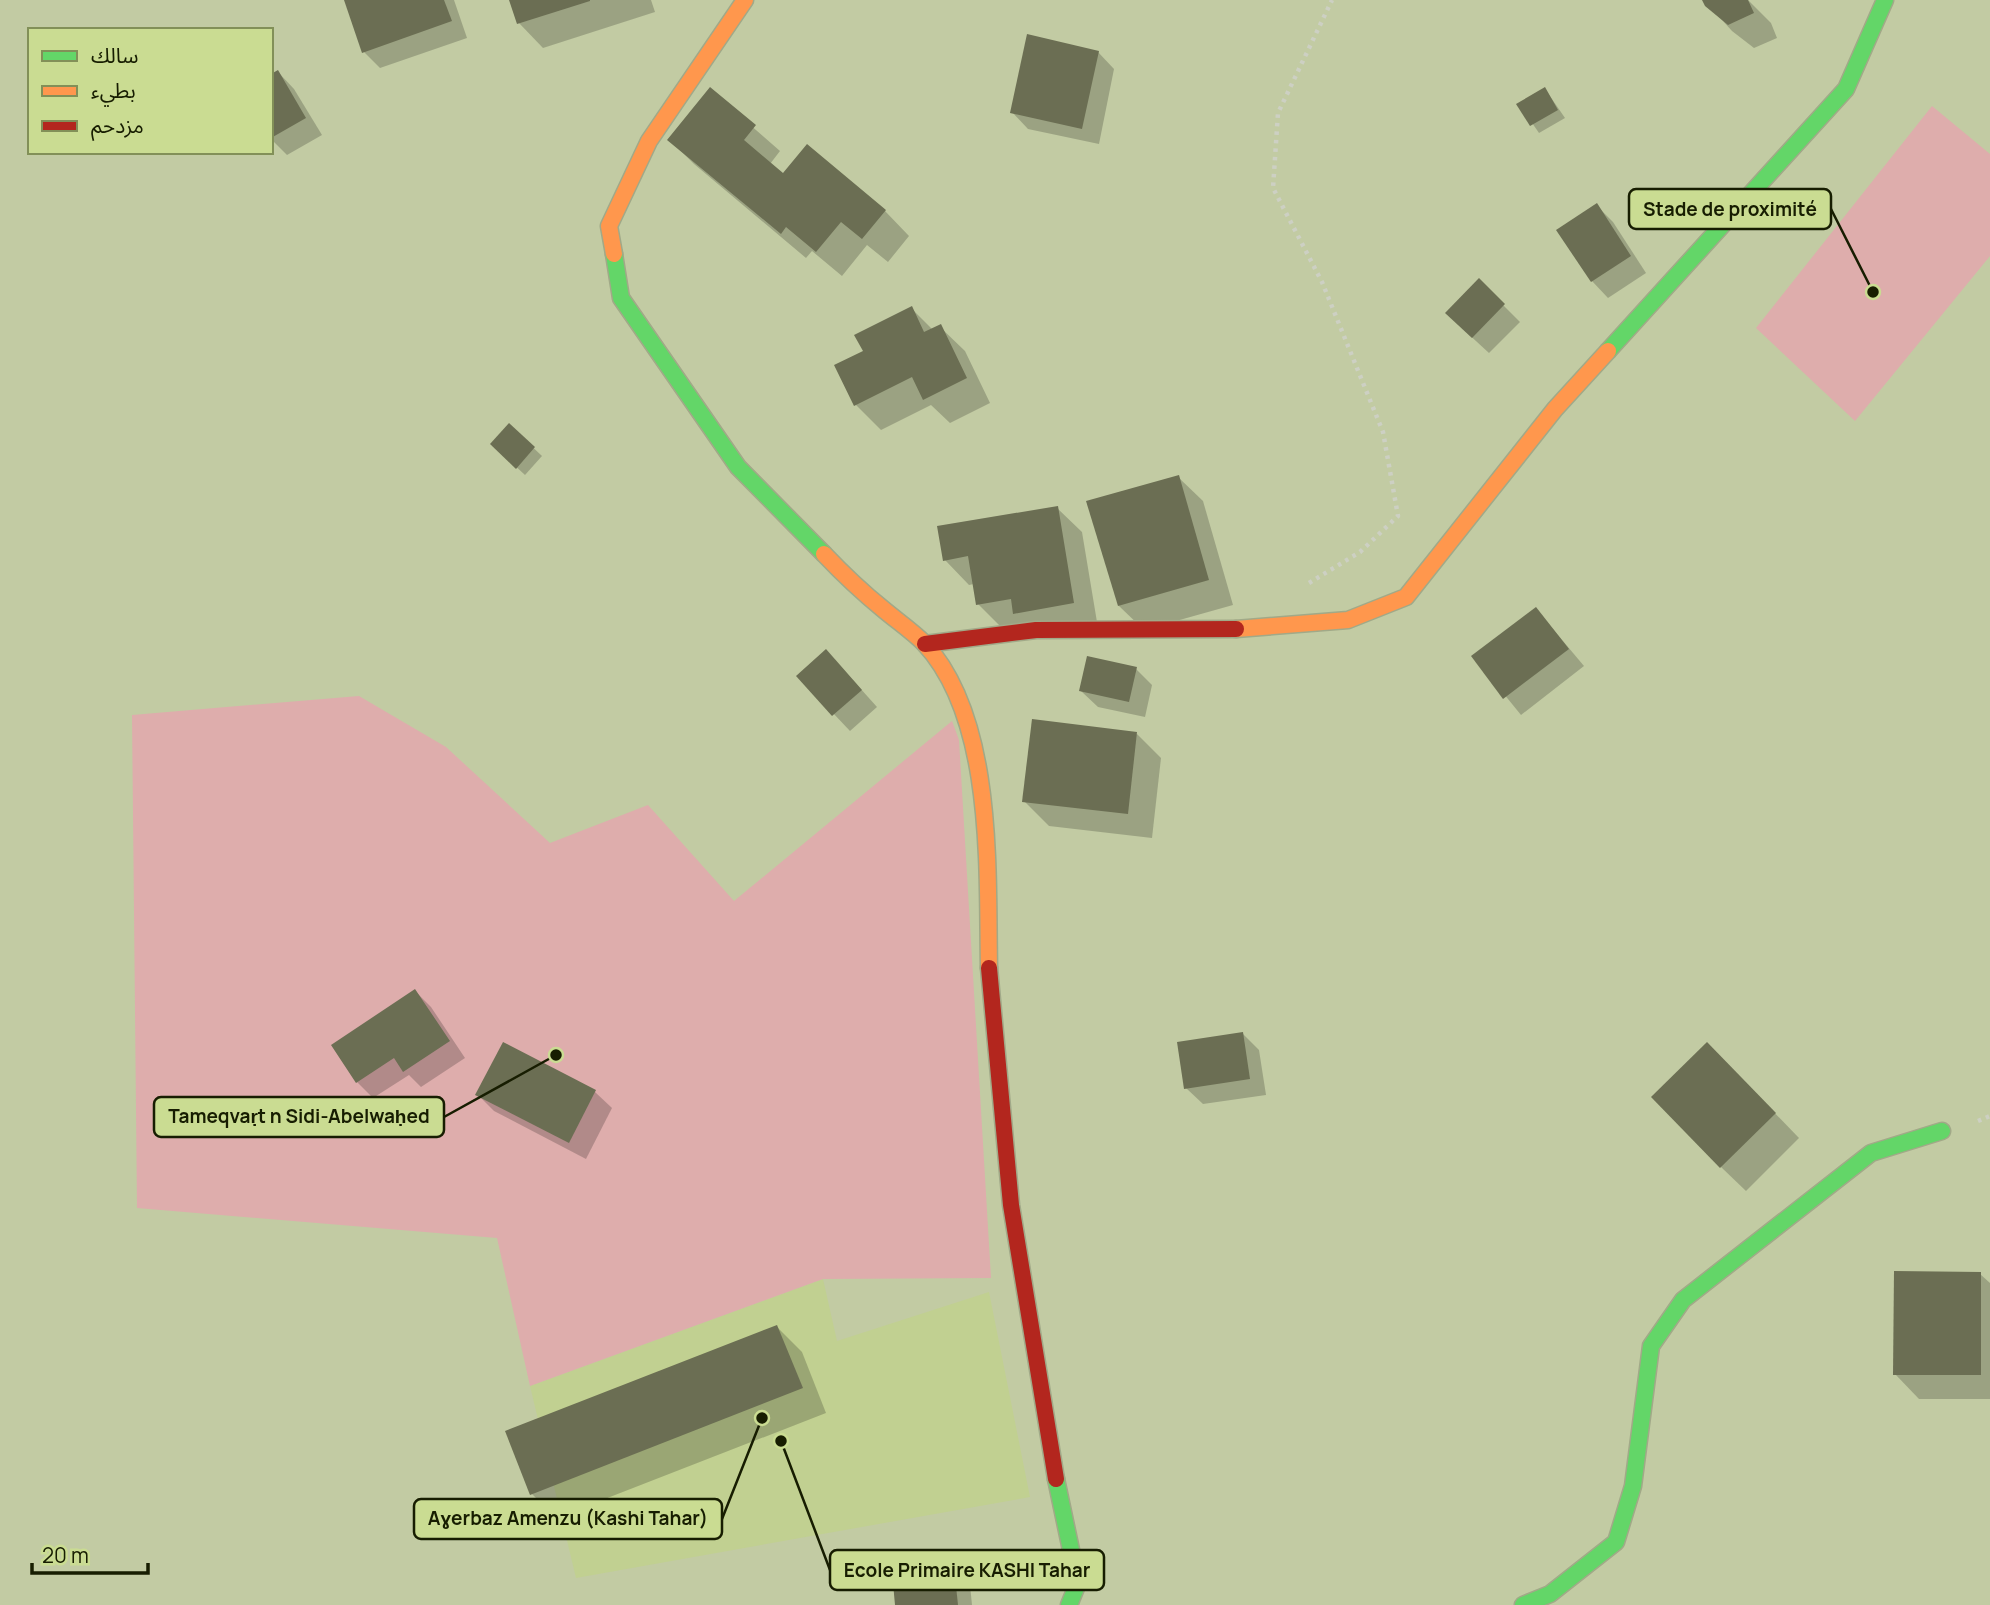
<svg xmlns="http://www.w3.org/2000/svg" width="1990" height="1605" font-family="Manrope,'Noto Sans Arabic',sans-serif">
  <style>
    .built { fill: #c1d091 }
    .green { fill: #deadac }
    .shadow { fill: #0003 }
    .building { fill: #6b6e53 }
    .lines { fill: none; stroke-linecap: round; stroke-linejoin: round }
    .fast-casing { stroke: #a1a988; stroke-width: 19 }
    .slow-casing { stroke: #a1a988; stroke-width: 19 }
    .jam-casing { stroke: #a1a988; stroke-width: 19 }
    .path { stroke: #cdd0c3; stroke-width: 4.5; stroke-dasharray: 3.5 5; stroke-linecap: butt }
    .fast { stroke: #63d668; stroke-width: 16 }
    .slow { stroke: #ff974d; stroke-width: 16 }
    .jam { stroke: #b3261e; stroke-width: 16 }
    .leader { fill: none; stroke: #171d01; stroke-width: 2.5 }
    .callout-dot { fill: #171d01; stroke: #cadc92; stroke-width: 2.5 }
    .callout { fill: #cadc92; stroke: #171d01; stroke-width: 2.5 }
    .callout-label { font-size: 19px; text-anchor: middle; font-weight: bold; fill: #171d01 }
  </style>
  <rect width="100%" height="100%" fill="#c2cba3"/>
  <path class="built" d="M823,1279L837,1341L989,1292L1030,1497L576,1578L530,1386Z"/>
  <g class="green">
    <path d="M1932,106L1990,154V256L1855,421L1756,328Z"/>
    <path d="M359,696L446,747L550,843L648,805L734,901L952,721L959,740L991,1278L823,1279L530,1386L497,1238L137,1208L132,715Z"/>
  </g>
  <g class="shadow">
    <path d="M346,0H454L467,38L380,68L364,52Z"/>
    <path d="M511,0H651L655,12L543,48L519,23Z"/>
    <path d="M1704,0H1748L1771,23L1777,38L1754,48L1732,31Z"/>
    <path d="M1098,52L1114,69L1099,144L1028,129L1012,112Z"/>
    <path d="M278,72L294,89L322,135L287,155L271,139V76Z"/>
    <path d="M1545,89L1565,118L1539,133L1519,104Z"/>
    <path d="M710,90L780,151L770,164L784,175L885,211L909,236L888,262L867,245L842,276L812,251L806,258L694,164L669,139Z"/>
    <path d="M1597,206L1613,222L1646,273L1608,298L1592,281Z"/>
    <path d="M1479,281L1520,322L1489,353L1464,330Z"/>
    <path d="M911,308L933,330L940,327L965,351L990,403L950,423L931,405L881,430L856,405Z"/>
    <path d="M509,425L542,456L525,475L500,452Z"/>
    <path d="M1178,477L1203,501L1233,605L1144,630L1119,606Z"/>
    <path d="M1057,508L1082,532L1098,628L1003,629L978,604L974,584L969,585L945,560Z"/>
    <path d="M1536,609L1584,666L1521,715L1473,656Z"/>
    <path d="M842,668L877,707L850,731L798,676Z"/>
    <path d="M1136,669L1152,685L1145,717L1098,707L1081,691Z"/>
    <path d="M1137,734L1161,758L1152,838L1049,826L1024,801Z"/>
    <path d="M415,991L431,1007L465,1058L421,1087L409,1075L373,1098L357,1082Z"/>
    <path d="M1243,1034L1259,1050L1266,1095L1203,1104L1186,1088Z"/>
    <path d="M503,1044L595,1092L612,1108L586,1159L494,1111L477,1094Z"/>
    <path d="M1732,1069L1799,1138L1746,1191L1721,1167Z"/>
    <path d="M1980,1274L1990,1283V1399H1919L1895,1374Z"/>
    <path d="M777,1327L802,1352L826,1413L556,1518L532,1494Z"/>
    <path d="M953,1568L970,1585L972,1605H897Z"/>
  </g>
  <g class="building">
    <path d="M344,0H444L452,21L362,53Z"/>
    <path d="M509,0H590V1L517,24Z"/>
    <path d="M1702,0H1748L1754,13L1728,25L1705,6Z"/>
    <path d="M1027,34L1099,51L1082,129L1010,113Z"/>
    <path d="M278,70L306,118L271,138V74Z"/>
    <path d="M710,87L756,125L744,140L783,173L807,144L886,210L862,239L841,222L816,252L786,227L781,234L667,140Z"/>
    <path d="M1545,87L1558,110L1530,126L1516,104Z"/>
    <path d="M1597,203L1631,256L1591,282L1556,230Z"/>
    <path d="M1479,278L1505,304L1472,338L1445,313Z"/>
    <path d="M912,306L924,332L941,324L967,378L923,400L912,377L854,406L834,365L863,351L854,335Z"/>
    <path d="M509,423L535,447L516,469L490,444Z"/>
    <path d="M1179,475L1209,580L1118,606L1086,501Z"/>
    <path d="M1058,506L1074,603L1013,614L1011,599L976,605L968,556L943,561L937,526Z"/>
    <path d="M1536,607L1569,649L1503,699L1471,656Z"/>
    <path d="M826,649L862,690L832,716L796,676Z"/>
    <path d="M1087,656L1137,667L1129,702L1079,691Z"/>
    <path d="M1032,719L1137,732L1128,814L1022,802Z"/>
    <path d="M415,989L450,1041L403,1072L394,1058L356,1083L331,1045Z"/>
    <path d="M1243,1032L1250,1079L1184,1089L1177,1042Z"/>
    <path d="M503,1042L596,1090L569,1143L475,1095Z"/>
    <path d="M1707,1042L1776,1113L1720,1168L1651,1097Z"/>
    <path d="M1894,1271L1981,1272V1375H1893Z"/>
    <path d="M777,1325L803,1388L530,1495L505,1431Z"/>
    <path d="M954,1567L958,1605H895L892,1572Z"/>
  </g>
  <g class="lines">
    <defs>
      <g id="fast">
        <path d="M614,254L621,298L738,467L824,554"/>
        <path d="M1608,351L1846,89L1885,0"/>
        <path d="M1056,1479L1078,1583L1069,1605"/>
        <path d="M1523,1605L1550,1594L1616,1542L1633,1486L1651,1346L1683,1300L1871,1153L1942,1131"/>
      </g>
      <g id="slow">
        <path d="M614,254L609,226L649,141L745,0"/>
        <path d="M824,554C843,574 862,592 883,609C896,620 912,631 924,643C995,719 987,871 989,968"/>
        <path d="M1236,629L1348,620L1406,597L1555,409L1608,351"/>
      </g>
      <g id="jam">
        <path d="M925,644L1036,630L1236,629"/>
        <path d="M989,968L1011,1205L1056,1479"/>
      </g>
    </defs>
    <use href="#fast" class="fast-casing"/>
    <use href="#slow" class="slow-casing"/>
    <use href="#jam" class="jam-casing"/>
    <g class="path">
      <path d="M1309,583L1360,552L1398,516L1383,432L1322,282L1273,188L1278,113L1332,0"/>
      <path d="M1978,1121L1990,1116"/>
    </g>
    <use href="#fast" class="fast"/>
    <use href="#slow" class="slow"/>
    <use href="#jam" class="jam"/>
  </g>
  <path class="leader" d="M1873 292L1831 209M556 1055L444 1117M762 1418L722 1519M781 1441L830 1570"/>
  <g class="callout-dot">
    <circle cx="1873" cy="292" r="7"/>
    <circle cx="556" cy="1055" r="7"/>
    <circle cx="762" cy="1418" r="7"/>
    <circle cx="781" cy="1441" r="7"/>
  </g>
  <g class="callout">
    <rect x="1629" y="189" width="202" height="40" rx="7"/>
    <rect x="154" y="1097" width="290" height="40" rx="7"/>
    <rect x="414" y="1499" width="308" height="40" rx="7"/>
    <rect x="830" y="1550" width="274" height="40" rx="7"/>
  </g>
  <g class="callout-label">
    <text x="1730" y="216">Stade de proximité</text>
    <text x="299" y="1123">Tameqvaṛt n Sidi-Abelwaḥed</text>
    <text x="568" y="1525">Aɣerbaz Amenzu (Kashi Tahar)</text>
    <text x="967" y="1577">Ecole Primaire KASHI Tahar</text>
  </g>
  <rect x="28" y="28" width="245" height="126" fill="#cadc92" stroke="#829058" stroke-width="2"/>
  <rect x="42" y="51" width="35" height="10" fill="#63d668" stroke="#829058" stroke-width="2"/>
  <text x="91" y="63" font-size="21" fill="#171d01">سالك</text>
  <rect x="42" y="86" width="35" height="10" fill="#ff974d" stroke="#829058" stroke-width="2"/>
  <text x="91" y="98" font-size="21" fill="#171d01">بطيء</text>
  <rect x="42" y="121" width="35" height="10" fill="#b3261e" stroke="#829058" stroke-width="2"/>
  <text x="91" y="133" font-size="21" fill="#171d01">مزدحم</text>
  <path d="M32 1563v10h116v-10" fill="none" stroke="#171d01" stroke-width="3.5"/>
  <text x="42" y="1563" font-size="21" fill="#171d01" stroke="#cadc92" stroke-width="5" paint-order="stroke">20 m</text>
</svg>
